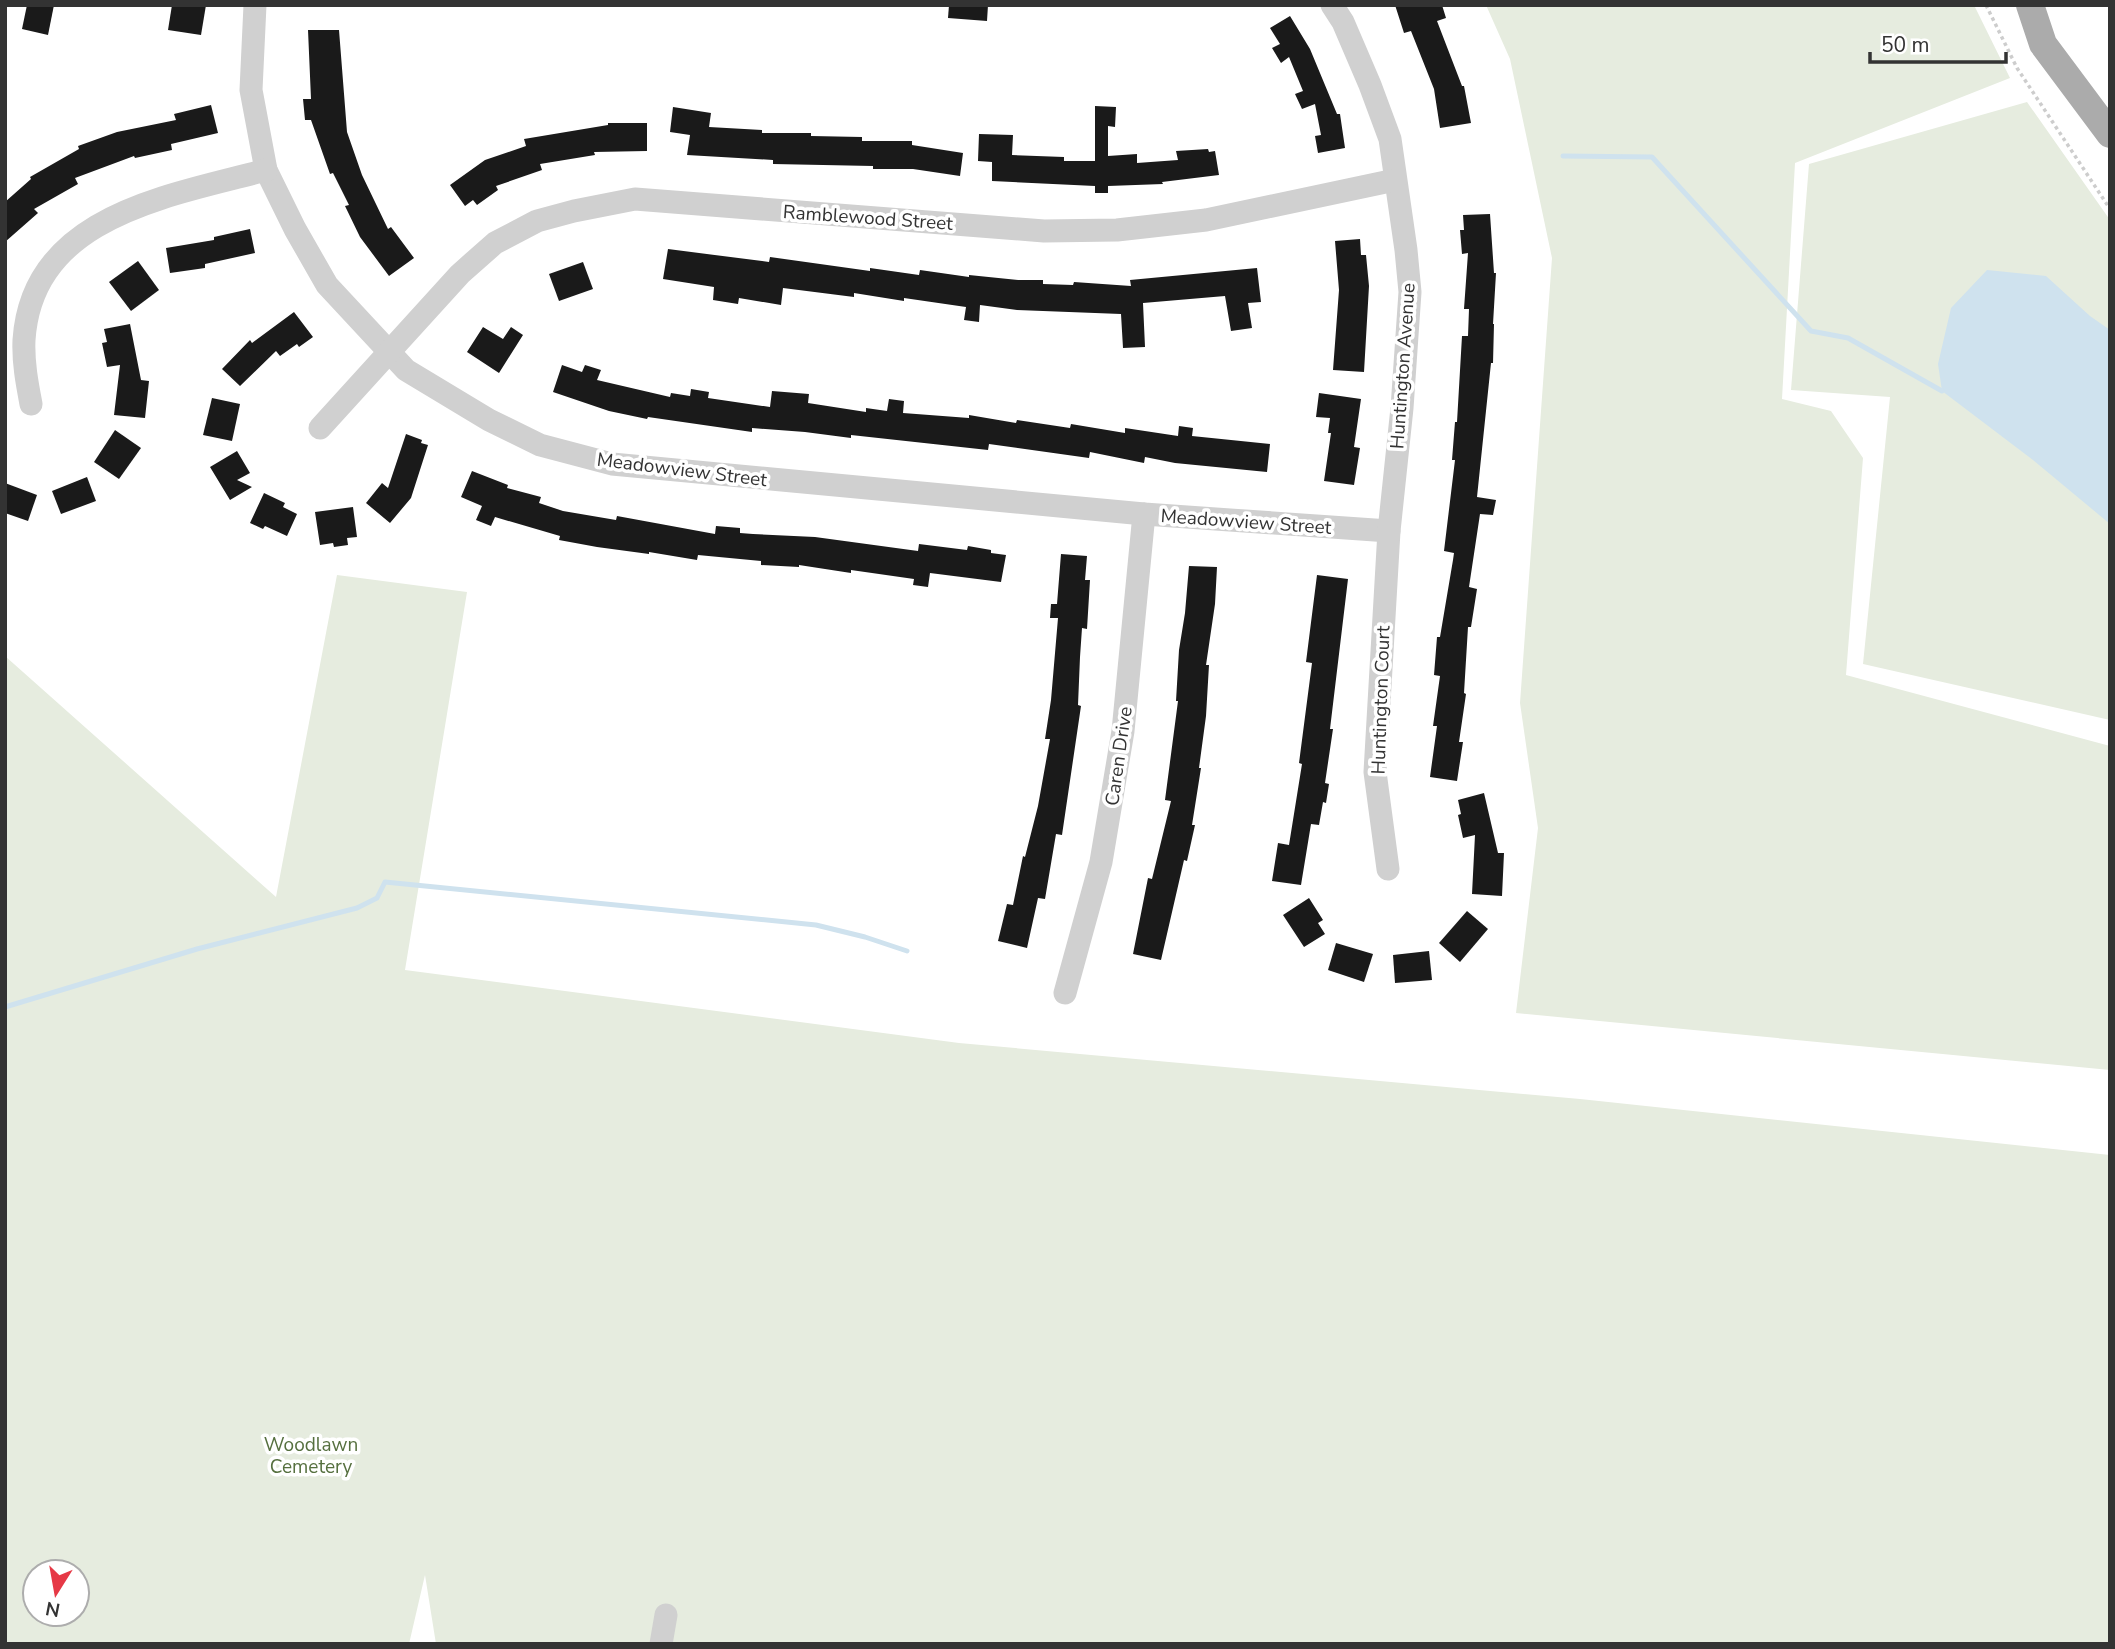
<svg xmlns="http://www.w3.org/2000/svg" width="2115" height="1649" font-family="'Nunito Sans',sans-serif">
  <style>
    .green { fill: #e6ecdf; fill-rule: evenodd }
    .water { fill: #cfe2ee }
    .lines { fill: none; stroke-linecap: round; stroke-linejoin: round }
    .stream { stroke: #cfe2ee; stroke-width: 5 }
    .building { fill: #1a1a1a }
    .path { stroke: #cdcdcd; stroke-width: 3.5; stroke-dasharray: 3.5 3.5; stroke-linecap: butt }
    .minor { stroke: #d0d0d0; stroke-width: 23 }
    .major { stroke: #ababab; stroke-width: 28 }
    .labels { text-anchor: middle; stroke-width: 7; stroke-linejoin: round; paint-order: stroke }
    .street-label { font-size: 19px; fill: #333; stroke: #fff }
    .park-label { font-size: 19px; fill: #56703f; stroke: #fff }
  </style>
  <rect width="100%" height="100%" fill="#fff"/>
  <g class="green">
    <path d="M1486,5H1974L2010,78L1795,163L1782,399L1831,411L1863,458L1846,675L2110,746V1070L1516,1013L1538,828L1520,703L1552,258L1510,59Z"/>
    <path d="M2027,102L2110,220V720L1863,664L1890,397L1791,390L1809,164Z"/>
    <path d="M337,575L467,592L405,970L959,1043L1580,1099L2110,1155V1644H436L425,1575L409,1644H5V656L276,897ZM35,1572H77V1614H35Z"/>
  </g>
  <path class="water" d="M1987,270L2046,276L2090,316L2110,330V524L2033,460L1942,391L1938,364L1951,308Z"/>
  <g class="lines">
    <g class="stream">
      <path d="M1563,156L1652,157L1811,331L1848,338L1942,391"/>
      <path d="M5,1007L197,949L357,908L377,898L385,882L816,925L865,937L907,951"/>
    </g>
  </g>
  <g class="building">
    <path d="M27,5H54L48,35L22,29Z"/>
    <path d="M172,5H206L201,35L168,30Z"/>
    <path d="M949,5H988L987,21L948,18Z"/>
    <path d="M1395,5H1442L1446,18L1437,21L1462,86H1464L1471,123L1440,128L1434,89L1411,31L1404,33Z"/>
    <path d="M1290,16L1310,49L1337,114H1340L1345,148L1318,153L1315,136L1321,135L1315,104L1302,109L1295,94L1303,91L1289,57L1281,63L1272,48L1280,44L1270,28Z"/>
    <path d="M308,30H339L347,132L362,175L388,229L391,227L414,258L389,276L360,237L345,206L349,205L333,173L330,174L311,120H305L303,99H311Z"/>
    <path d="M211,105L218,133L171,144L172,150L135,158L134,156L75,178L78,184L34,209L38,213L5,242V202L31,179L30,177L79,149L78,146L117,132L176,120L174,114Z"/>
    <path d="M1095,106L1116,107L1115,127L1108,126V156L1137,154V163L1178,160L1176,151L1208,149L1209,152L1215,151L1219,175L1162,182L1163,184L1108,186V193H1095V186L992,181V162L978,161L979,134L1013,135L1012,155L1064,157V161H1095Z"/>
    <path d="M673,107L711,113L709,127L762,130V133H811V136L862,137V141H912V145L963,153L960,176L913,169H873V166L773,164V160L687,155L690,135L670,132Z"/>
    <path d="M608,123H647V151L594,152L595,155L540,164L542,170L496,186L498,190L477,205L473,200L465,206L450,185L485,160L526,146L524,139L608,125Z"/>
    <path d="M1490,214L1494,273H1496L1493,324H1494L1493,363H1491L1477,497L1496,500L1493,515L1480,514L1469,587L1477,589L1471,627H1468L1464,693L1466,694L1459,742H1463L1457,781L1430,777L1437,726H1433L1440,676L1434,675L1437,637H1440L1453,560L1454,553L1444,551L1455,460H1452L1455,422H1457L1462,336H1468L1469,309H1464L1468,253L1462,254L1460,230H1464L1463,215Z"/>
    <path d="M250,229L255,253L205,264V268L170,273L166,248L214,240V237Z"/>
    <path d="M1360,239L1361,255H1366L1369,286L1364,372L1333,370L1339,290L1335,241Z"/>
    <path d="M668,249L769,262L770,257L870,271V268L919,275L920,270L969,277V275L1018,280H1043V284L1073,285L1074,282L1131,286L1130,280L1257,268L1261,302L1248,303L1252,328L1231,331L1225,296L1143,303L1145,347L1123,348L1121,314L1017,310L980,305L979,322L964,320L966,307L904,298V301L854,293V297L783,288L781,305L739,298L738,304L713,300L714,287L663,279Z"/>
    <path d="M138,261L159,290L131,311L109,282Z"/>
    <path d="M583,262L593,289L559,301L549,274Z"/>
    <path d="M294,312L313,337L299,347L297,344L280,356L276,351L240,386L222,369L250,340L252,343Z"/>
    <path d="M130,324L141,380L149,381L145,418L114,415L120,365L107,367L102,343L107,342L104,329Z"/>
    <path d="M483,327L503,339L511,327L523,335L499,373L467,352Z"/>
    <path d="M562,365L582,372L585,365L601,370L597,380L670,397L671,393L690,396L691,389L709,392L708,398L770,407L772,391L809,394L808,403L866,412V408L887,411L889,399L904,401L903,413L969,418V415L1016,423L1017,420L1070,428L1071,424L1125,433V428L1178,436L1179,426L1193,428L1192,436L1270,444L1267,472L1175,463L1145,457L1144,463L1090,452L1089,458L989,444L988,450L851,435V438L805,432L752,428V432L648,417L647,419L609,411L553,392Z"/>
    <path d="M1319,393L1361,399L1354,447L1360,448L1354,485L1324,481L1331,433H1328L1330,418L1316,417Z"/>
    <path d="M212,398L240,404L232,441L203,435Z"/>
    <path d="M115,430L141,448L119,479L94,462Z"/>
    <path d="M406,434L422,440L421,443L428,445L411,498L390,523L366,503L382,483L388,488Z"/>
    <path d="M237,451L250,473L237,480L252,487L230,500L210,467Z"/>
    <path d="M472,471L508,485L507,488L541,497L539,503L563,511L616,520L617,516L715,534L716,526L740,528V533L753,534L815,537L918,551L919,544L967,550L968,546L991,550V553L1006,555L1001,582L930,573L928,587L913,585L914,579L851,570V573L799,565V567L761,565V561L698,555L697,560L649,552V554L597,547L559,540L560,536L495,517L491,526L476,520L482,506L461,497Z"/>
    <path d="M87,477L96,501L61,514L52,491Z"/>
    <path d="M5,483L37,495L28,521L5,513Z"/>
    <path d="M264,493L285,503L283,507L297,514L287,536L265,526L263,529L250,523Z"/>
    <path d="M353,507L357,537L347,538L348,545L334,547L333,543L320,545L315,512Z"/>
    <path d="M1061,554L1087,556L1085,580H1090L1087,629L1082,628L1080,657L1078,705L1081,706L1062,835L1056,834L1045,899L1038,898L1027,948L998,941L1007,904L1013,905L1023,856L1025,857L1038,806L1050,739H1045L1051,700L1058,618H1050L1051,604H1057Z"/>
    <path d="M1189,566L1217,567L1215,604L1206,665H1209L1206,716L1199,768H1201L1192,825H1195L1187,861L1184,860L1161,960L1133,954L1148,878L1152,879L1171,801L1165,800L1178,701H1176L1179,650L1185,613Z"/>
    <path d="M1317,575L1348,579L1330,729H1333L1325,783L1329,784L1326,803L1323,802L1319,825L1311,824L1301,885L1272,881L1278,843L1289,845L1302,764L1299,763L1312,663L1306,662Z"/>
    <path d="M1484,793L1498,853H1504L1502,896L1472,894L1475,835L1463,838L1458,815L1461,814L1458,800Z"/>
    <path d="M1309,898L1323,920L1318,923L1325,934L1304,947L1283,915Z"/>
    <path d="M1467,911L1488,929L1460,962L1439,943Z"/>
    <path d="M1336,943L1373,954L1364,982L1328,970Z"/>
    <path d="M1429,951L1432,980L1395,983L1393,955Z"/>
  </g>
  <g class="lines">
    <path class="path" d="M1986,5L2017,68L2110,209"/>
    <g class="minor">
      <path d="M255,5L251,90L266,170L295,229L327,285L406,370L489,420L540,445L612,464L1144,514L1389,531"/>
      <path d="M1332,5L1343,22L1370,85L1390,139L1406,250L1410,292L1402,408L1389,531L1375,772L1388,869"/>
      <path d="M31,404C27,383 23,362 24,340C32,215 170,196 266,170"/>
      <path d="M320,428L460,274L495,243L537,221L574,211L635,199L1044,231L1117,230L1206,220L1395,180"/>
      <path d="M1065,993L1101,862L1123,731L1144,514"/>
      <path d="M661,1644L666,1615"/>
    </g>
    <path class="major" d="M2030,5L2043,44L2110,134"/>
  </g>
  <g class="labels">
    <g class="street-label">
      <text transform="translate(868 217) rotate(4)" y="7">Ramblewood Street</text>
      <text transform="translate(1402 366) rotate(-86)" y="7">Huntington Avenue</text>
      <text transform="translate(682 469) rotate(7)" y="7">Meadowview Street</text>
      <text transform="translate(1246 521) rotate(4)" y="7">Meadowview Street</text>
      <text transform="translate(1380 700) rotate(-88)" y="7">Huntington Court</text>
      <text transform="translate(1118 756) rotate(-82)" y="7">Caren Drive</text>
    </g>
    <g class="park-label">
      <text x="311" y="1451">Woodlawn<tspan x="311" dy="22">Cemetery</tspan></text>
    </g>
  </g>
  <rect width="2115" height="1649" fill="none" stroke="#333333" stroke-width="14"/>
  <g transform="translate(56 1593) rotate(191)"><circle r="33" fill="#ffffff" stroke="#adadad" stroke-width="2"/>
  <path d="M0-5L12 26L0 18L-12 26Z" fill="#e63946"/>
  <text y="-10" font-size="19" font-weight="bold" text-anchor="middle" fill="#333333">N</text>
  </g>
  <path d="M1870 52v10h136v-10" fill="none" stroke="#333333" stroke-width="3.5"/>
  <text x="1881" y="52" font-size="21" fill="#333333" stroke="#ffffff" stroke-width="5" paint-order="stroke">50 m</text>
</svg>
